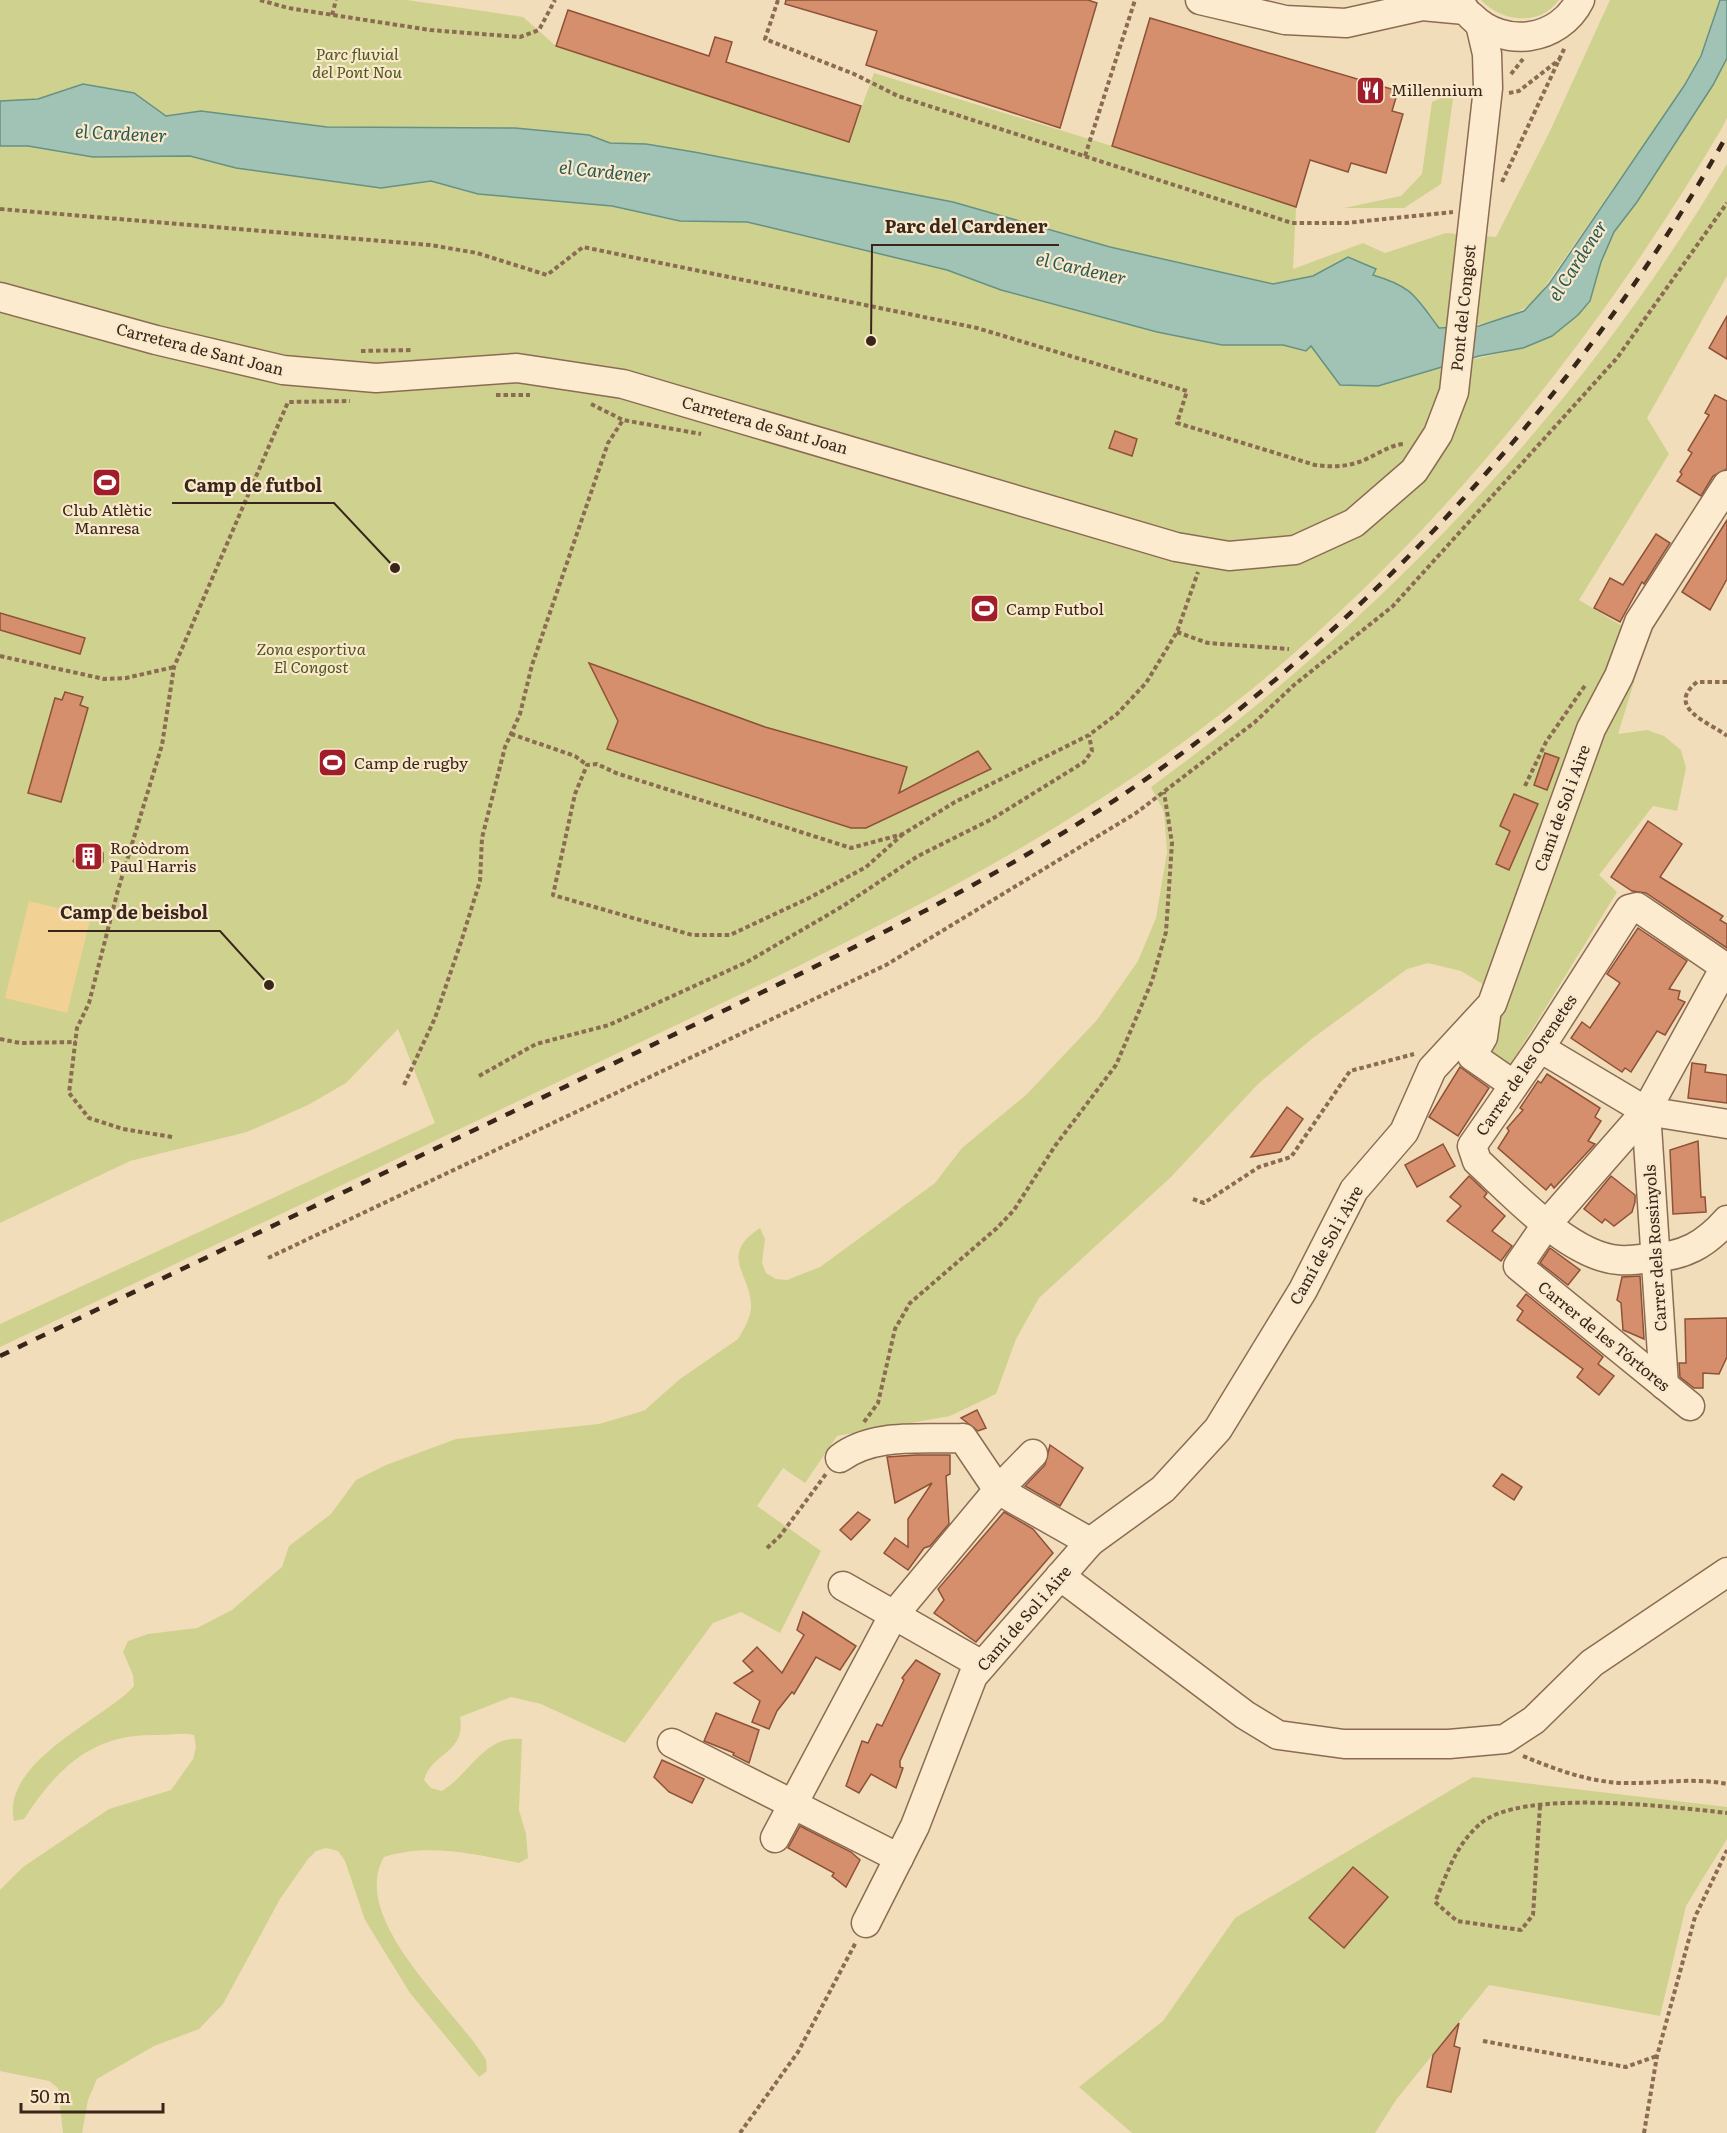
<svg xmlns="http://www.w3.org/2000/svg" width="1727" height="2133" font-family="Literata,serif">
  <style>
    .green { fill: #cfd18e }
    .sand { fill: #f2d195 }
    .water { fill: #a0c3b5; stroke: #679183; stroke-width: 1.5 }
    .building { fill: #d58f6d; stroke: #8d5237; stroke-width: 1.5 }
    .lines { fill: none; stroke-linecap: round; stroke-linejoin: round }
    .minor-casing { stroke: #8b6c53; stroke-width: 31 }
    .path { stroke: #8b6c53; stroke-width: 4; stroke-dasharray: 4.5 3; stroke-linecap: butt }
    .minor { stroke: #fcebcf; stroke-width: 28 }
    .rail { stroke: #39261a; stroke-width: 4.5; stroke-dasharray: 10 10; stroke-linecap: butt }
    .labels { text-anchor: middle; stroke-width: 4.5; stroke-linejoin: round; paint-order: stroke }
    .park-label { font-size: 16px; font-style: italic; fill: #4e571e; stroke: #f9e8cb }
    .poi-label { font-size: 16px; fill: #39261a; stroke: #f9e8cb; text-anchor: start }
    .street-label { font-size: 16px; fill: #39261a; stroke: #f9e8cb }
    .water-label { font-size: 18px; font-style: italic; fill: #275a53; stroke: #f9e8cb }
    .leader { fill: none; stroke: #39261a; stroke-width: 2 }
    .callout-dot { fill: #39261a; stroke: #f9e8cb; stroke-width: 2 }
    .callout-label { font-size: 18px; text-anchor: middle; font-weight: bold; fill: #39261a; stroke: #f9e8cb; stroke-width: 4.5; stroke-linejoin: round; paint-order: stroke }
  </style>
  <rect width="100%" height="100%" fill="#f2ddbb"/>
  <g class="green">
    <path d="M0,0H407L523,17L556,46L849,142L874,73L1112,146L1296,207L1293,269L1363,243L1385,253L1446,233L1496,237L1550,131L1610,0H1720L1701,56L1684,86L1537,298C1511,323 1473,326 1439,328C1414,296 1412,287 1372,274L1376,270L1348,257L1313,276L1273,284L1110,247L953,202L646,144L610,143L589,135L515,128L327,127L201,111L166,116L134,93L83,84L38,99L0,101Z"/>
    <path d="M1481,0H1559C1539,27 1502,22 1481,0Z"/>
    <path d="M1727,58V118L1722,128C1597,339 1441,533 1252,689C1069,839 856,939 645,1040C430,1144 215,1245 0,1347V1324L435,1123L398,1029L346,1083L308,1105L247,1132L130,1161L0,1223V146H28L93,157L190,156L236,168L381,188L431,181L479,194L612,206L680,221L747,222L947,270L1001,290L1157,332L1222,345H1283L1305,351L1311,345L1320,356L1435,368L1523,348L1590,301L1601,262L1614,232L1637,202L1713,85Z"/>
    <path d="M1454,92L1441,184L1404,208H1344L1401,196L1422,174L1432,102Z"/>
    <path d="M1727,164V276L1647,418L1669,454L1579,600L1632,632L1639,657L1638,669L1618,734L1647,730L1664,736L1681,750L1686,768L1677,811L1653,806L1599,875L1617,892L1509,1067L1471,1041L1488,991L1481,983L1461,971L1428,963L1407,969L1313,1038L1259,1083L1171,1177L1039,1298L1016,1339L996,1394L950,1416L837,1436L805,1483L783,1468L757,1506L821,1551L780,1633L741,1612L713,1623L625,1743L541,1704L511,1697L460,1717C466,1754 433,1751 424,1780L431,1788L442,1791C471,1773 484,1735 522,1739L519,1810L526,1834L528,1858L519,1863C473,1854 430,1843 384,1857C348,1920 457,2010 486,2060L487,2071L479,2077L410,1993L365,1920L345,1861L338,1851L326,1848L316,1851L308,1859L280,1899L223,2004L199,2029L154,2046L97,2079L88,2100L82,2133H63L58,2088L49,2081L0,2071V1890L23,1867L109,1809L171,1790L193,1759L196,1747L194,1735C181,1732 170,1735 157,1735C93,1733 57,1768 24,1819L14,1821C0,1761 108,1717 134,1686L133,1675L123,1652L128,1641L148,1634L197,1628L232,1610L282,1567L289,1546L331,1514L356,1480L386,1465L456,1439L599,1424L633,1414L645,1410L680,1379L738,1339C744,1329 750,1319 751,1308C752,1274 717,1256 760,1228L765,1239L762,1263L766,1273L776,1279L787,1280L820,1267L935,1183L962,1148L1027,1094L1097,1020L1138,961L1156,918L1167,852L1164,812L1151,787C1381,619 1581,409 1727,164Z"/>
    <path d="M1473,1777L1727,1807V1839L1686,1906L1660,2016L1489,1985L1396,2100L1375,2133H1132L1079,2087L1163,2021L1235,1918Z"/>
  </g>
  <path class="sand" d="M29,901L91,916L67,1013L5,998Z"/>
  <path class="water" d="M1720,0H1727V58L1713,85L1637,202L1614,232L1601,262L1590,301L1578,315L1552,336L1523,348L1479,356L1378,386L1340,385L1311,346L1306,351L1283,345H1222L1157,332L1001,290L947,270L747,222L680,221L612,206L478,194L431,181L381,188L236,168L190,156L93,157L28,146H0V101L38,99L83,84L134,93L166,116L201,111L327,127L515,128L589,135L610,143L646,144L694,152L953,202L1110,247L1273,284L1313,276L1348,257L1376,269L1373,275C1413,287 1415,296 1439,328L1479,326L1524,311L1549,284L1684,86L1701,56Z"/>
  <g class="building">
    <path d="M786,0H1088L1097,3L1060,128L866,65L877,31L785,4Z"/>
    <path d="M568,10L709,56L715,37L732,42L726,62L861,106L849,142L556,46Z"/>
    <path d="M1150,18L1398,91L1392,111L1403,114L1386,173L1351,163L1348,172L1310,160L1296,207L1112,146Z"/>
    <path d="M1727,316V359L1709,348Z"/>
    <path d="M1715,395L1727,401V469L1713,476L1701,496L1677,481L1682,474L1680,472L1692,453L1688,450L1709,415L1705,413Z"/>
    <path d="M1115,431L1137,439L1132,456L1109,448Z"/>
    <path d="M1727,520V579L1710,610L1682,592Z"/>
    <path d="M1656,534L1670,543L1644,584L1642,582L1620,622L1594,608L1610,578L1623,585Z"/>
    <path d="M0,613L85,638L80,654L0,630Z"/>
    <path d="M589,663L765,727L907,767L899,793L978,751L991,769L866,828H851L607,749L618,721Z"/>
    <path d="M65,692L83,697L80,705L88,708L61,802L28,793L55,698L62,700Z"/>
    <path d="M1545,753L1559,758L1547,790L1534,785Z"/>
    <path d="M1514,794L1538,804L1509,870L1496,864L1510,831L1500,826Z"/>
    <path d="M1648,821L1682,844L1660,877L1723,916L1720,920L1727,924V948L1646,893L1632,891L1611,877Z"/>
    <path d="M89,844L98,846L103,853V862L99,867L82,870L73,861L81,847Z"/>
    <path d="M1638,928L1687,961L1669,989L1680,991L1678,999L1685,1002L1665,1035L1657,1031L1631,1072L1625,1068L1622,1072L1571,1038L1582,1022L1590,1028L1620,983L1607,974Z"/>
    <path d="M1692,1063L1706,1065L1705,1072L1727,1075V1103L1688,1098Z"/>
    <path d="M1460,1067L1489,1088L1458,1136L1429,1117Z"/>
    <path d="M1547,1074L1600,1108L1595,1117L1601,1121L1588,1141L1595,1144L1554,1188L1551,1184L1546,1190L1498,1148L1509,1131L1507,1128L1523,1110L1520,1108L1538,1081L1541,1083Z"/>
    <path d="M1287,1107L1303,1119L1280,1152L1251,1157Z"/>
    <path d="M1698,1141L1701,1197H1705L1706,1212L1673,1214L1670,1150Z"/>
    <path d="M1443,1144L1455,1166L1417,1187L1405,1165Z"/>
    <path d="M1469,1176L1487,1193L1484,1197L1505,1216L1492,1231L1512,1246L1501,1261L1447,1221L1461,1206L1450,1197Z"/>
    <path d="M1611,1176L1635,1195V1202L1632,1212L1614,1226L1605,1219L1602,1223L1584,1209Z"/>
    <path d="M1550,1248L1580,1270L1568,1285L1540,1263Z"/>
    <path d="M1640,1276L1644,1339L1623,1330L1621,1303L1617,1300L1622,1277Z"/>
    <path d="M1526,1294L1603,1357L1598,1364L1614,1376L1599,1395L1577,1377L1583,1369L1517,1320L1523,1311L1517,1306Z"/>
    <path d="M1727,1318V1357L1719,1374L1703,1373V1388H1694L1680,1377L1679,1363H1686L1685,1319Z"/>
    <path d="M977,1410L986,1428L978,1431L961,1418Z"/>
    <path d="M1050,1445L1083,1468L1060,1506L1025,1486L1045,1465Z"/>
    <path d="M916,1455H950V1474L946,1476L949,1524L930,1546L924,1548L908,1570L884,1553L895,1538L908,1547V1519L932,1483L895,1503L887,1457Z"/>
    <path d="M1502,1474L1522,1487L1514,1500L1493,1486Z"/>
    <path d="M858,1512L870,1520L851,1540L840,1530Z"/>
    <path d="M1004,1512L1033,1529L1053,1553L976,1642L934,1613L944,1600L938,1589Z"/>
    <path d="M803,1612L856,1646L840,1670L816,1657L794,1694L792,1692L777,1711L769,1729L752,1722L760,1701L734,1683L753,1671L743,1661L757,1647L782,1673L804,1635L797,1630Z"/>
    <path d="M916,1660L940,1674L900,1761V1767L903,1768L896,1788L871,1774L859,1793L846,1786L862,1741L868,1743L877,1724L882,1726L904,1680L902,1678Z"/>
    <path d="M716,1713L759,1730L749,1763L733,1755L734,1753L704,1741Z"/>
    <path d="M662,1760L704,1779L692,1803L669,1792L654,1777Z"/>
    <path d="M800,1826L851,1852L860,1860L846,1887L832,1876L834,1873L788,1848Z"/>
    <path d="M1353,1867L1388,1897L1344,1948L1309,1918Z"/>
    <path d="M1459,2023L1454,2046L1460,2048L1451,2092L1427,2087L1433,2055Z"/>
  </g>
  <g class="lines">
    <defs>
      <g id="minor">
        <path d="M1200,0L1285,20L1346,23L1422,6L1465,10"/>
        <path d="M1471,16C1503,49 1559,42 1580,0"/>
        <path d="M0,297L156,340L283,370L376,378L517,368L623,384L1176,547L1229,556L1295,550L1354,523L1414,471L1438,434L1454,392L1488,88L1487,54L1480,24"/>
        <path d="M1486,1016L1483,1037L1472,1056L1514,1085"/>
        <path d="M1540,1048L1646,1111L1727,1124"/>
        <path d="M1646,1111L1664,1385"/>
        <path d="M1690,1406L1518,1266L1546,1225L1646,1111L1725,967L1637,907L1629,909L1540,1048L1472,1146L1477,1161C1512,1193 1570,1257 1619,1260C1629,1261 1641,1259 1651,1258C1684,1256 1705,1245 1727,1220"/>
        <path d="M840,1458C874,1432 923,1440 963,1438L998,1490L1090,1542"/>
        <path d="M1060,1576L1245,1715L1278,1735L1344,1744H1449L1505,1739L1534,1720L1592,1663L1727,1572"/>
        <path d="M843,1586L982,1665"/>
        <path d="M672,1743L899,1858"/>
        <path d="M775,1838L893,1616L998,1490L1033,1454"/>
        <path d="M866,1923L915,1826L973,1676L1090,1542L1163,1489L1218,1429L1303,1290L1354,1190L1404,1132L1432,1069L1492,1004L1591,729L1619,676L1639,622L1727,485"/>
      </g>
    </defs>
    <use href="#minor" class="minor-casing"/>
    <g class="path">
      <path d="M260,0L288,8L430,30L520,37L539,30L555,0"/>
      <path d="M778,0L765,39L854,74L898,96L1292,223H1346L1453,212"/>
      <path d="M332,15L336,0"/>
      <path d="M1511,74L1523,59"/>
      <path d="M1509,93L1519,91L1560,59"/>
      <path d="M1085,156L1135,0"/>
      <path d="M1502,182L1565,47"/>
      <path d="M0,209L430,245L477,253L547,275L583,247L977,328L1187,391L1177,423L1315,465C1330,467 1345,467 1359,462C1374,457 1388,445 1404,444"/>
      <path d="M361,351L413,350"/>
      <path d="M496,395H530"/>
      <path d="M591,404L623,420L701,434"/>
      <path d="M1177,632L1208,643L1289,649"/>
      <path d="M0,656L104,679L126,678L174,667"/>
      <path d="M1727,682H1697C1664,708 1711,723 1727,736"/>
      <path d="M511,734L575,756L587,765"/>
      <path d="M1525,786L1546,742L1586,684"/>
      <path d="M903,834L866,867L809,898L730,935H692L553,895L575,794L587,765L597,764L616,773L851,848L903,834L955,802L1089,735L1117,714L1146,683L1177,632L1198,572"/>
      <path d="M0,1039L20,1043L76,1042"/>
      <path d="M479,1076L536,1044L609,1025L747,962L843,906L918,856L992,819L1084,762L1092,751L1089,735"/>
      <path d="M404,1085L435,1018L461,942L480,881L482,838L505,747L520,714L532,665L608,443L623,420"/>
      <path d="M172,1137L123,1129L89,1118L69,1093L77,1028L89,1003L118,890L162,745L174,667L288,402L350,401"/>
      <path d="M1193,1199L1204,1203L1259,1167L1291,1157L1350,1071L1414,1054"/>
      <path d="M268,1258L886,965L1136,813L1255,722L1294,685L1393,606L1617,358L1727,203"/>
      <path d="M864,1422L878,1403L895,1329L910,1303L997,1228L1014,1210L1055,1146L1116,1065L1152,981L1166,932L1172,843L1164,792"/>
      <path d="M767,1548L780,1536L826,1474"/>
      <path d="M1523,1756C1555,1769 1585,1781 1621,1783C1657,1784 1691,1777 1727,1784"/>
      <path d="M1540,1806L1533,1915L1521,1930L1457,1921L1435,1902C1448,1872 1455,1846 1480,1824C1520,1788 1674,1807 1727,1813"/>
      <path d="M1483,2041L1626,2067L1657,2056"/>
      <path d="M740,2133L798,2052L856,1942"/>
      <path d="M1644,2133L1657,2056L1695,1917L1727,1850"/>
    </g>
    <use href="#minor" class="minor"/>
    <path class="rail" d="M0,1356C215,1253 431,1151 646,1048C806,971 967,897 1115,800C1360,638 1584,392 1727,135"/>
  </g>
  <defs>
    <symbol id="restaurant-square" viewBox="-11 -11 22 22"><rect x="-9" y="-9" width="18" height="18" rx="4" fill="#a11d29" stroke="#f9e8cb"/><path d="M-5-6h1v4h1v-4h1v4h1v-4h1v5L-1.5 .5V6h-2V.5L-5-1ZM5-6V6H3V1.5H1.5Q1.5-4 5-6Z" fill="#fff"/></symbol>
    <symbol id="stadium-square" viewBox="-11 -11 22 22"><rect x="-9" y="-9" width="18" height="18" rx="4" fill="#a11d29" stroke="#f9e8cb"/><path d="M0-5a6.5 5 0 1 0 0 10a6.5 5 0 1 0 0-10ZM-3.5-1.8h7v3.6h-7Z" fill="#fff"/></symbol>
    <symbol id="building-square" viewBox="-11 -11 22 22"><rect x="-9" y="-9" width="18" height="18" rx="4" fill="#a11d29" stroke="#f9e8cb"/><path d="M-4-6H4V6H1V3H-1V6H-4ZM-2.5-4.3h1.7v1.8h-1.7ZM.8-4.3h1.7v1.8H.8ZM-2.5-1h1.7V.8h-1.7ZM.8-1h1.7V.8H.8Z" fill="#fff"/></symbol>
  </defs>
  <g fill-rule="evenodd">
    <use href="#restaurant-square" x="1354" y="74" width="33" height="33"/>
    <use href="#stadium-square" x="90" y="466" width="33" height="33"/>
    <use href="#stadium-square" x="968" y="592" width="33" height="33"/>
    <use href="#stadium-square" x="316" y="746" width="33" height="33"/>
    <use href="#building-square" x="72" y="840" width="33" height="33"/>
  </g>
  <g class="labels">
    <g class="park-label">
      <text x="357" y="60">Parc fluvial<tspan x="357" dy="18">del Pont Nou</tspan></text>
      <text x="311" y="655">Zona esportiva<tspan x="311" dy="18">El Congost</tspan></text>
    </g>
    <g class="poi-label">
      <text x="1391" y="96">Millennium</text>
      <text x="107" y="516" text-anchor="middle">Club Atlètic<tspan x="107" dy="18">Manresa</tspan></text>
      <text x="1006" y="615">Camp Futbol</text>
      <text x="354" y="769">Camp de rugby</text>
      <text x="110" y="854">Rocòdrom<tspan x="110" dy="18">Paul Harris</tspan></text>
    </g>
    <g class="street-label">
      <text transform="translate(1463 308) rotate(-84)" y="6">Pont del Congost</text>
      <text transform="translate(200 349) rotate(14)" y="6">Carretera de Sant Joan</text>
      <text transform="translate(765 425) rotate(16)" y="6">Carretera de Sant Joan</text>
      <text transform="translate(1562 808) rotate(-70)" y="6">Camí de Sol i Aire</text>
      <text transform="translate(1526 1065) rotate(-56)" y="6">Carrer de les Orenetes</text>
      <text transform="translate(1326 1245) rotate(-61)" y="6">Camí de Sol i Aire</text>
      <text transform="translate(1655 1248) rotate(-94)" y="6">Carrer dels Rossinyols</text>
      <text transform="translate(1604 1336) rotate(39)" y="6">Carrer de les Tórtores</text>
      <text transform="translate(1024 1618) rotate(-49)" y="6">Camí de Sol i Aire</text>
    </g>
    <g class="water-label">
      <text transform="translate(121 134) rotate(3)" y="6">el Cardener</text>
      <text transform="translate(605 172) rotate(6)" y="6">el Cardener</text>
      <text transform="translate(1578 261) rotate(-57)" y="6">el Cardener</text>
      <text transform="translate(1081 269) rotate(13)" y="6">el Cardener</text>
    </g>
  </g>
  <path class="leader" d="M871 341L872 245H1059M395 568L334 503H172M269 985L220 931H48"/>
  <g class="callout-dot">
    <circle cx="871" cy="341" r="6"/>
    <circle cx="395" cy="568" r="6"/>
    <circle cx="269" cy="985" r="6"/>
  </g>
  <g class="callout-label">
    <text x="966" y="233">Parc del Cardener</text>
    <text x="253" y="492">Camp de futbol</text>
    <text x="134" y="919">Camp de beisbol</text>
  </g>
  <path d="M21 2103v9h142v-9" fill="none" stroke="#39261a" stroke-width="3"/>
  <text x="30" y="2103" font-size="18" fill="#39261a" stroke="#f9e8cb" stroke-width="4.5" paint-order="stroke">50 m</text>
</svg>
